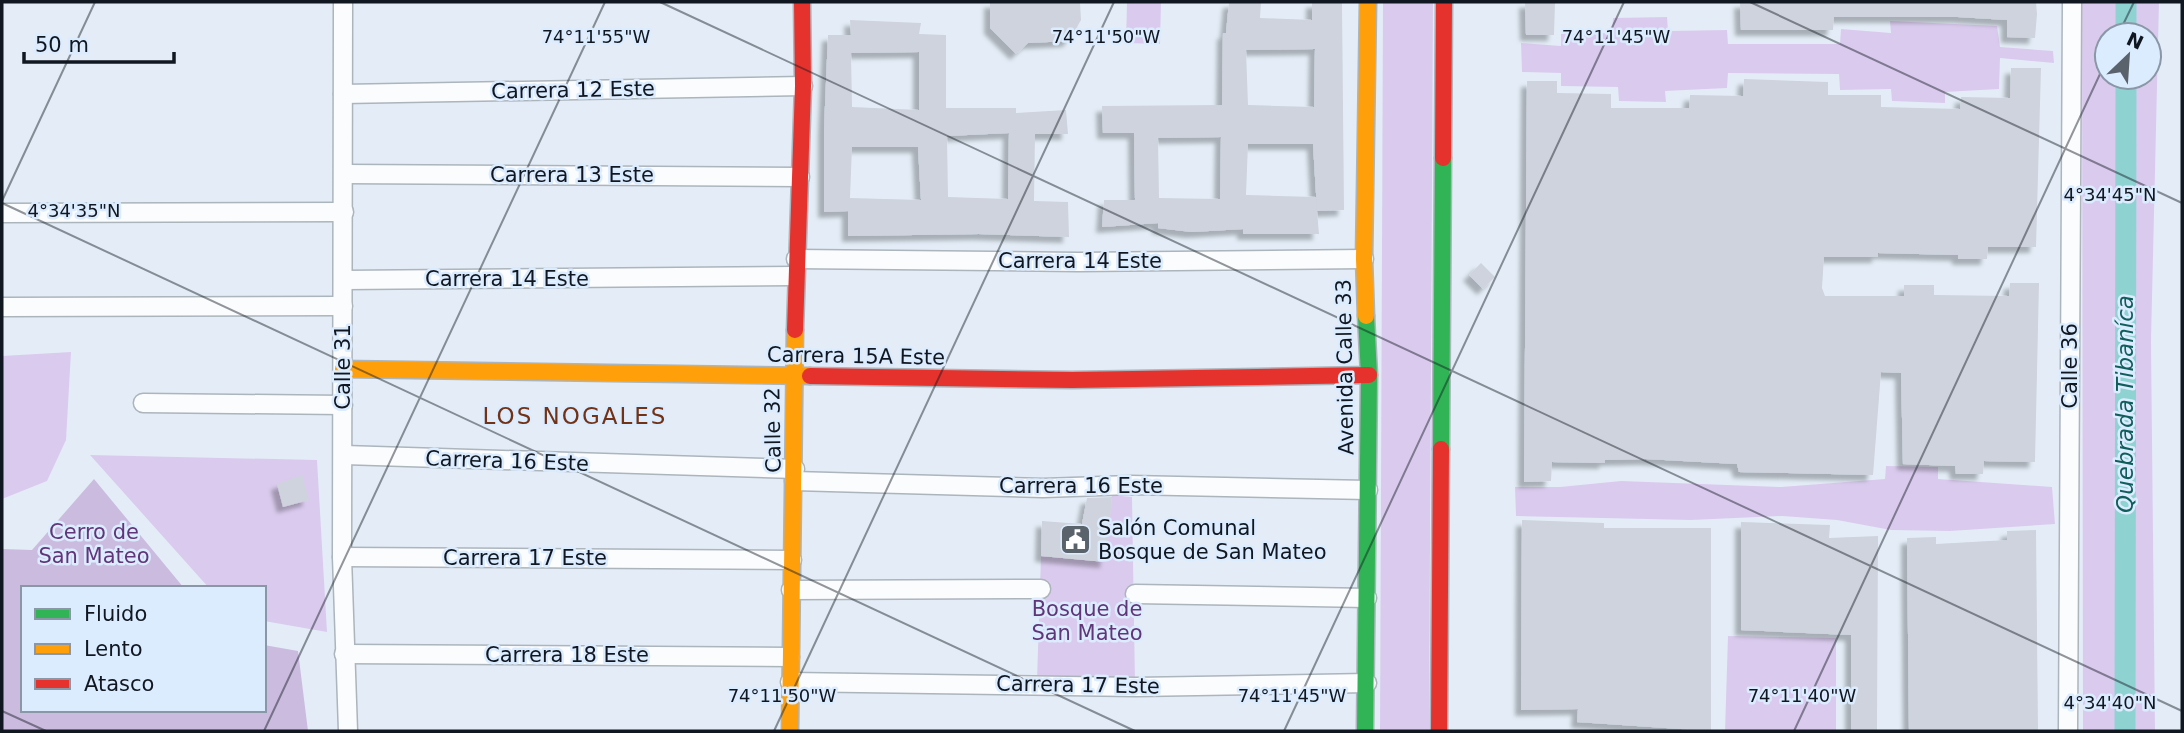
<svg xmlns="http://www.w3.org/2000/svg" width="2184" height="733" font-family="'DejaVu Sans',sans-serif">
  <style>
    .green { fill: #dacbee; fill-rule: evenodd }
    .forest { fill: #cbbcdf }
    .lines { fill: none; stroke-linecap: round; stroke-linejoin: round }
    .canal { stroke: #8fd2d2; stroke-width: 21 }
    .building { fill: #cfd3dd; fill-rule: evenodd; filter: url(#shadow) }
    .street-casing { stroke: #acb4bc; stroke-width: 21 }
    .fast-casing { stroke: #acb4bc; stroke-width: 19 }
    .slow-casing { stroke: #acb4bc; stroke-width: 19 }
    .jam-casing { stroke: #acb4bc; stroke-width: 19 }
    .street { stroke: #fbfcfe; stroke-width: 18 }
    .fast { stroke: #30b455; stroke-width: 16 }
    .slow { stroke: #ff9f0a; stroke-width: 16 }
    .jam { stroke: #e5322d; stroke-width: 16 }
    .ticks { fill: none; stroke: #101720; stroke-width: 2; stroke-opacity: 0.45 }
    .labels { text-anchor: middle; stroke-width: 5; stroke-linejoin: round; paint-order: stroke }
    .street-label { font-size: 21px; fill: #101720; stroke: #dcecff }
    .poi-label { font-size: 21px; fill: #101720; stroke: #dcecff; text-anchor: start }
    .park-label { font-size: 21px; fill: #613578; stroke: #dcecff }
    .water-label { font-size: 23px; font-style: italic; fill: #105e5c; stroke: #dcecff }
    .neighbourhood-label { font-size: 23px; letter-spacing: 2px; fill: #733216; stroke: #dcecff }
    .ticks-label { font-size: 18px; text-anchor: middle; fill: #101720; stroke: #dcecff; stroke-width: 5; stroke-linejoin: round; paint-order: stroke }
  </style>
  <defs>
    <filter id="shadow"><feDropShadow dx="-6" dy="6" stdDeviation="2" flood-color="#0004"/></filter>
  </defs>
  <rect width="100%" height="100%" fill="#e4edf7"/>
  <g class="green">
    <path d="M1127,2H1161L1160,44L1126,43Z"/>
    <path d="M1383,2H1433L1429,731H1380Z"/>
    <path d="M2082,2H2159L2151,341L2155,731H2083ZM2107,35H2149V77H2107Z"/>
    <path d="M1667,17L1668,31L1727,30L1728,44H1840L1841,29L1891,33L1890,21L1997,26L2000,47L2053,51L2054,63L2000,58L1999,89L1945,92V103L1892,101L1891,89L1840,90L1839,74L1728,73L1727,88L1665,91L1666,102L1619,101L1618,87L1561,86V73L1522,72L1521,43L1561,46V34L1612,33L1613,18Z"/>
    <path d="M71,352L66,440L47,481L2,499V356Z"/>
    <path d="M90,455L317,460L327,632L264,621V588H209Z"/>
    <path d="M1886,466L1938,467V479L2052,487L2055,524L1950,531L1891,530L1837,520L1782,516L1691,520L1516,516L1515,487H1560L1621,481L1781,487L1885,479Z"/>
    <path d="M1112,495L1132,497L1135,683L1037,680L1041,556L1105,562Z"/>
    <path d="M1728,636L1836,638V731H1725Z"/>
  </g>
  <path class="forest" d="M94,479L184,588H23V710H264V645L298,651L308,731H2V549L32,550Z"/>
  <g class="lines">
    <g class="canal">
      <path d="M2126,35V2"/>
      <path d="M2125,731L2126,77"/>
    </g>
  </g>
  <g class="building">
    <path d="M990,2H1080L1081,20L1069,41L1028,43L1016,54L990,28Z"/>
    <path d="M1229,2H1261L1260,18L1312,20V2H1342L1344,210L1317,211L1319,234H1243V229L1192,232L1158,228V223L1102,227L1104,200H1135L1134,133H1103L1102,106L1222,105L1223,33H1226ZM1315,49L1314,107L1248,105L1246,50ZM1221,137L1220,199L1159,198L1158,138ZM1248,144H1313L1317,210L1316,197L1246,195Z"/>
    <path d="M1525,2H1555L1554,35H1526Z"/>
    <path d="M1740,2H2036L2037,14L2035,38L2007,37V20L1958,17H1834L1833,30H1741Z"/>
    <path d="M850,20L921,23L919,34L946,35V108H1016V113L1066,110L1068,134H1035L1034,201L1068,202L1069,237L979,234L848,236V211L824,212V129L828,35H851ZM919,52V110L852,107L851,53ZM1009,133L1008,199L948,197L947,136ZM852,147H918L921,200L850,198Z"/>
    <path d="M2011,68H2041L2036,247H1988L1987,259H1958V255L1878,253V257H1824L1822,288L1825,296H1904V285H1934V295L2009,296L2010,283H2039L2035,462L1984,461L1983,474H1956L1955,466L1903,464L1901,373L1881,372L1873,475L1739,472L1737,464L1646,459L1605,460V463L1552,462L1551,481L1524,482L1527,81H1557V93L1611,94V108H1689L1690,95L1743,96L1744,79L1828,82V95H1881V107L1960,109L1961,97L2010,98Z"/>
    <path d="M1481,263L1495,277L1483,289L1469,275Z"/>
    <path d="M302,475L309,500L283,507L277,484Z"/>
    <path d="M1112,497L1106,562L1041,556L1042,521L1082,524L1087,498Z"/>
    <path d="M1522,520L1604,523V528H1711V731L1577,722L1578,709L1521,710Z"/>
    <path d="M1741,522L1830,525L1829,538L1878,536L1877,731H1851V635L1741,630Z"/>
    <path d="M2036,530L2038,731H1909L1907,538L1936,537V544L2007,540V531Z"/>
  </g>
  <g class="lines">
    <defs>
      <g id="street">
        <path d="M343,2L342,557L348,731"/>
        <path d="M343,94L803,86"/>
        <path d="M344,174L800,177"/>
        <path d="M2,213L344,212"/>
        <path d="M796,259L1078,262L1364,259"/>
        <path d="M345,280L795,276"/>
        <path d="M2,307L343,306"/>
        <path d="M143,403L343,405"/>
        <path d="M344,455L795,469"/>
        <path d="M794,481L1043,488L1131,485L1368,490"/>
        <path d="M342,557L792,560"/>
        <path d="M791,590L1041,589"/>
        <path d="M1135,594L1367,598"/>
        <path d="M344,654L790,657"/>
        <path d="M790,682L1136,687L1367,683"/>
        <path d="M2068,731L2072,2"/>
      </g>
      <g id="fast">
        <path d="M1441,449L1443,158"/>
        <path d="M1365,731L1369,375L1366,316"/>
      </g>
      <g id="slow">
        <path d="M1366,316L1364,259L1368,2"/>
        <path d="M343,369L810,376"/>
        <path d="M790,731L795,330"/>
      </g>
      <g id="jam">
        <path d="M1443,158L1444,2"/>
        <path d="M795,330L803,86L802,2"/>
        <path d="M810,376L1072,380L1369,375"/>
        <path d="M1439,731L1441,449"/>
      </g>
    </defs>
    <use href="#street" class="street-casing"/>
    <use href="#fast" class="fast-casing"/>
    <use href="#slow" class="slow-casing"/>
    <use href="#jam" class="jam-casing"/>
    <use href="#street" class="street"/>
    <use href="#fast" class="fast"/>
    <use href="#slow" class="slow"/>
    <use href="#jam" class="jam"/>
  </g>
  <path class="ticks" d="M660,2L2182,711M1750,2L2182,203M2118,35L2134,2M2,201L95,2M2,203L1135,731M2,711L46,731M264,731L605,2M774,731L1114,2M1284,731L1624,2M1794,731L2107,59"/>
  <defs>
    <symbol id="civic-square" viewBox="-11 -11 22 22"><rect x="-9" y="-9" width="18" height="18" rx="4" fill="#5a626b" stroke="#dcecff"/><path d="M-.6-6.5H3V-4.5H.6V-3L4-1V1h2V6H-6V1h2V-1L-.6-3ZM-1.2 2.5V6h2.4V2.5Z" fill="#fff"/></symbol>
  </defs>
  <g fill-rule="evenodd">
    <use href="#civic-square" x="1058" y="522" width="35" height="35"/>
  </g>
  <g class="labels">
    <g class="street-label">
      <text transform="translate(573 90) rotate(-1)" y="7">Carrera 12 Este</text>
      <text x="572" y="182">Carrera 13 Este</text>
      <text x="1080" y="268">Carrera 14 Este</text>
      <text x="507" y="286">Carrera 14 Este</text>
      <text transform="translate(856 356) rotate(1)" y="7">Carrera 15A Este</text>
      <text transform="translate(2070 366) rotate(-90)" y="7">Calle 36</text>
      <text transform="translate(343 367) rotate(-90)" y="7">Calle 31</text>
      <text transform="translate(1345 367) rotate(-91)" y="7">Avenida Calle 33</text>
      <text transform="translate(773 430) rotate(-91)" y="7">Calle 32</text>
      <text transform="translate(507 461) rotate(2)" y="7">Carrera 16 Este</text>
      <text x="1081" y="493">Carrera 16 Este</text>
      <text x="525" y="565">Carrera 17 Este</text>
      <text x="567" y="662">Carrera 18 Este</text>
      <text transform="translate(1078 685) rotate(1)" y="7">Carrera 17 Este</text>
    </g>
    <g class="poi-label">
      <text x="1098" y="535">Salón Comunal<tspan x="1098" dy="24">Bosque de San Mateo</tspan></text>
    </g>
    <g class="park-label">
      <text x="94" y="539">Cerro de<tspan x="94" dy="24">San Mateo</tspan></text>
      <text x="1087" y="616">Bosque de<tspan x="1087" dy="24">San Mateo</tspan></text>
    </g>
    <g class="water-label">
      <text transform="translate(2125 404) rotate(-90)" y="8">Quebrada Tibaníca</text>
    </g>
    <g class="neighbourhood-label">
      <text x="575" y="424">LOS NOGALES</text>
    </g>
  </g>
  <g class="ticks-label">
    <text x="596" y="43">74°11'55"W</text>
    <text x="1106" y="43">74°11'50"W</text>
    <text x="1616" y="43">74°11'45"W</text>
    <text x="2110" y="201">4°34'45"N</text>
    <text x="74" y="217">4°34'35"N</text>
    <text x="782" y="702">74°11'50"W</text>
    <text x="1292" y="702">74°11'45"W</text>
    <text x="1802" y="702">74°11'40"W</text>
    <text x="2110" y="709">4°34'40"N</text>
  </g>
  <rect width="2184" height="733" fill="none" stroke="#101720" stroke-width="7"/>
  <rect x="21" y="586" width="245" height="126" fill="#dcecff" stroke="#8a97a6" stroke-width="2"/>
  <rect x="35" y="609" width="35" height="10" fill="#30b455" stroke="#8a97a6" stroke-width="2"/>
  <text x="84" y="621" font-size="21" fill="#101720">Fluido</text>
  <rect x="35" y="644" width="35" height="10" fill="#ff9f0a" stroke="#8a97a6" stroke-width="2"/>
  <text x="84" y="656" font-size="21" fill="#101720">Lento</text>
  <rect x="35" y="679" width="35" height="10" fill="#e5322d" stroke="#8a97a6" stroke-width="2"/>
  <text x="84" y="691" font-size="21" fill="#101720">Atasco</text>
  <g transform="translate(2128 56) rotate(25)"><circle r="33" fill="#dcecff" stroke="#8a97a6" stroke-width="2"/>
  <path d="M0-5L12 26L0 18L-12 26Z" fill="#5a626b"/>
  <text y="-10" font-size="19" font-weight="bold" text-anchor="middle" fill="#101720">N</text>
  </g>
  <path d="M24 52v10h150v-10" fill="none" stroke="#101720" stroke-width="3.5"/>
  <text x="35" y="52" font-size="21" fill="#101720" stroke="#dcecff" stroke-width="5" paint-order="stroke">50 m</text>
</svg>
